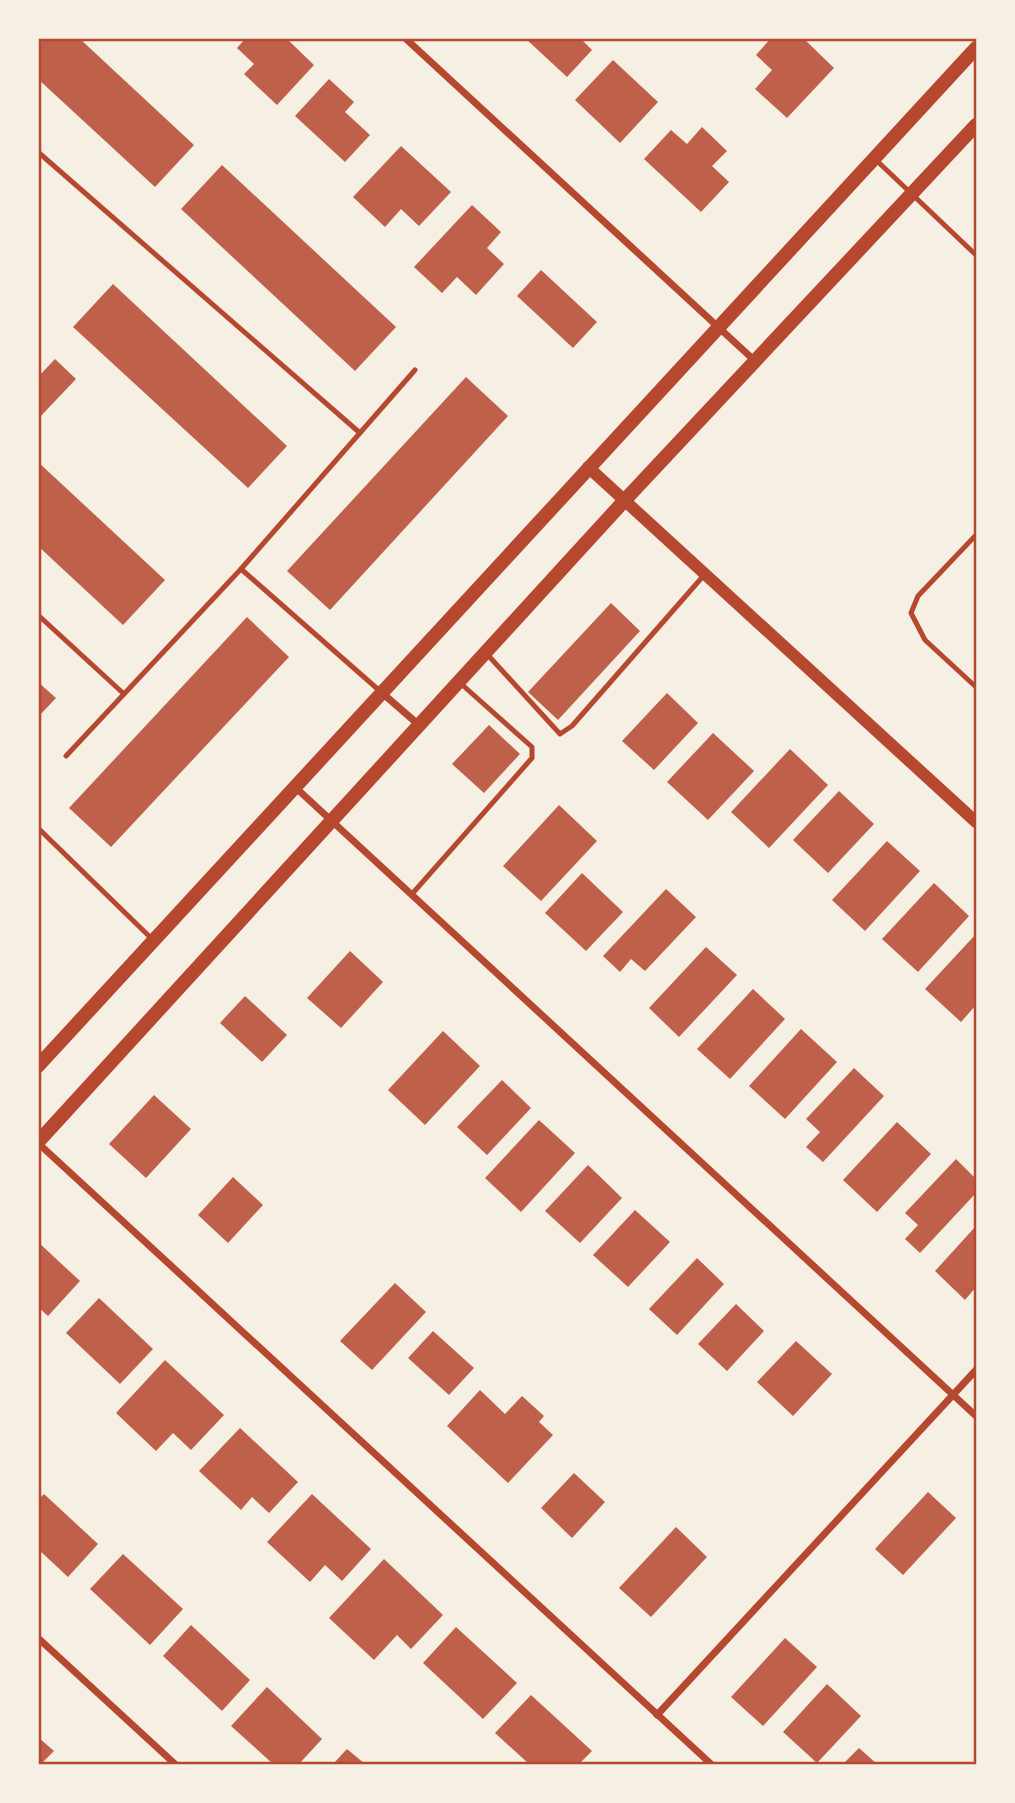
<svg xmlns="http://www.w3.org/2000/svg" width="1015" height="1803" font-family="Manrope,sans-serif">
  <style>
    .building { fill: #bf614a }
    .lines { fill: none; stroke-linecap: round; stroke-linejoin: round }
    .service { stroke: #b5482f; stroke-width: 5 }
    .minor { stroke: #b5482f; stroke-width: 7 }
    .tertiary { stroke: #b5482f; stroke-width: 12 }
    .secondary { stroke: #b5482f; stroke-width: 14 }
    .neatline { fill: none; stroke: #b5482f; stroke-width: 2.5 }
  </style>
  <rect width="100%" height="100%" fill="#f6efe4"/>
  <g class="building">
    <path d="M38,38H79L194,145L155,187L38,79Z"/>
    <path d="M246,38H286L314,65L277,105L244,74L254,64L237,48Z"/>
    <path d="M525,38H580L592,50L567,77Z"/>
    <path d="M771,38H803L834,68L787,118L755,89L772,70L756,55Z"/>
    <path d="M613,60L658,102L620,143L575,100Z"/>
    <path d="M329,79L354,102L345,112L370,135L345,162L295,116Z"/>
    <path d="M702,127L727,151L712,166L729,182L701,212L644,159L671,130L687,144Z"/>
    <path d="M401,146L451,192L419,226L401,209L385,227L353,197Z"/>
    <path d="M222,165L396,327L355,371L181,209Z"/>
    <path d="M472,205L501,232L487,248L504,264L476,295L457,277L442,293L414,267Z"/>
    <path d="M541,270L597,322L573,348L517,296Z"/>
    <path d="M113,284L287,446L248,488L73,327Z"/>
    <path d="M55,359L76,379L38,419V377Z"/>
    <path d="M466,377L508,416L330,610L287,571Z"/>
    <path d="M38,462L165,580L123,625L38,546Z"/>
    <path d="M611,603L640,631L558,720L528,692Z"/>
    <path d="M247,617L289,657L111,847L69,808Z"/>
    <path d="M38,682L56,698L38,717Z"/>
    <path d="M667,693L698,723L654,770L622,741Z"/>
    <path d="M489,725L520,754L484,793L452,764Z"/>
    <path d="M713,733L754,771L708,820L667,782Z"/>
    <path d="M790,749L828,785L769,848L731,812Z"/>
    <path d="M839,791L874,824L828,873L793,840Z"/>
    <path d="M559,805L597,841L541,901L503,866Z"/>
    <path d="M887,841L920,871L865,931L832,900Z"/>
    <path d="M582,873L623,912L586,951L545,913Z"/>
    <path d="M934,883L969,916L918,972L882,939Z"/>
    <path d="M666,889L696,917L645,971L631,959L620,972L603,956Z"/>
    <path d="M976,934V1005L961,1022L925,989Z"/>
    <path d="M706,947L737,975L679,1037L649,1008Z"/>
    <path d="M350,951L383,982L341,1028L307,998Z"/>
    <path d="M753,989L785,1019L730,1079L697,1049Z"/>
    <path d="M245,996L287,1035L262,1062L220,1023Z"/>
    <path d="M801,1029L837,1062L785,1119L749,1086Z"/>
    <path d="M443,1031L480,1066L425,1125L388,1090Z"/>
    <path d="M854,1068L884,1096L823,1162L806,1147L820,1132L806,1119Z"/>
    <path d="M502,1080L531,1108L487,1155L457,1127Z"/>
    <path d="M154,1095L191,1129L146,1178L109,1144Z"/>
    <path d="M539,1120L575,1153L521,1212L485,1178Z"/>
    <path d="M897,1122L931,1154L877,1212L843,1180Z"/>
    <path d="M956,1159L976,1179V1193L920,1253L905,1239L918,1225L905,1213Z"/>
    <path d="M588,1165L622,1198L580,1243L545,1211Z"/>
    <path d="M233,1177L263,1205L228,1243L198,1215Z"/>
    <path d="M635,1210L670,1242L628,1287L593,1255Z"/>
    <path d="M976,1226V1287L965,1300L935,1271Z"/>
    <path d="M38,1242L80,1281L48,1316L38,1307Z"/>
    <path d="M697,1258L724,1284L677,1335L649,1309Z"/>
    <path d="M395,1283L426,1312L372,1370L340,1341Z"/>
    <path d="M99,1298L153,1349L120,1384L66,1333Z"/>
    <path d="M736,1304L764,1331L727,1371L698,1344Z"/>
    <path d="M433,1331L474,1368L449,1395L408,1358Z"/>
    <path d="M796,1341L832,1374L793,1416L757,1382Z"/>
    <path d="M165,1360L224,1415L191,1450L173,1433L156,1451L116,1413Z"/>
    <path d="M480,1390L505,1414L522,1396L544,1416L539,1422L553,1435L508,1483L447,1426Z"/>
    <path d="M240,1428L298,1482L269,1513L252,1497L241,1510L199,1471Z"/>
    <path d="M574,1473L605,1502L572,1538L541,1508Z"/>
    <path d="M928,1492L956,1518L903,1575L875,1549Z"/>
    <path d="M44,1494L98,1544L68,1577L38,1549V1500Z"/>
    <path d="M312,1494L371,1549L342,1581L325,1565L310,1582L267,1542Z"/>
    <path d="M676,1527L707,1557L651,1617L619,1588Z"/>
    <path d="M123,1554L183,1609L150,1645L90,1589Z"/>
    <path d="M384,1559L443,1615L411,1649L397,1635L374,1660L329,1618Z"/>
    <path d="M191,1625L250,1680L222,1711L163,1656Z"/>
    <path d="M456,1627L517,1683L483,1719L423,1663Z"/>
    <path d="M785,1638L817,1667L763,1726L731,1697Z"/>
    <path d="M827,1684L861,1716L817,1763L783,1732Z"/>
    <path d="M267,1687L322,1739L299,1764H273L231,1726Z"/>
    <path d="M531,1695L592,1751L579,1764H529L495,1733Z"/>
    <path d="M38,1737L54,1751L41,1764H38Z"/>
    <path d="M859,1748L877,1764H843Z"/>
    <path d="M347,1749L365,1764H333Z"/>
  </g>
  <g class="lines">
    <g class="service">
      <path d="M38,152L360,433"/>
      <path d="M875,159L976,255"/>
      <path d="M976,535L918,596L911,613L925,640L976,687"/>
      <path d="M241,569L381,692"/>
      <path d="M38,615L124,694"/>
      <path d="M486,653L560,734L572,726L705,574"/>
      <path d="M66,756L241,569L415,370"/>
      <path d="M38,828L152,939"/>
      <path d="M412,894L532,758V747L459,682"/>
    </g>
    <g class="minor">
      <path d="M405,38L755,361"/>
      <path d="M381,692L419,725"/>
      <path d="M295,787L976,1416"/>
      <path d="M38,1143L711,1764"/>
      <path d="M38,1638L175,1764"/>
      <path d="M657,1715L976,1370"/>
    </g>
    <path class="tertiary" d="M588,467L976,822"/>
    <g class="secondary">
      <path d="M38,1066L976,48"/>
      <path d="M38,1142L624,501L976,125"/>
    </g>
  </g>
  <rect width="1015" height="1803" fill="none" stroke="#f6efe4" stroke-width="80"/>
  <rect x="40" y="40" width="935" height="1723" class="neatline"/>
</svg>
